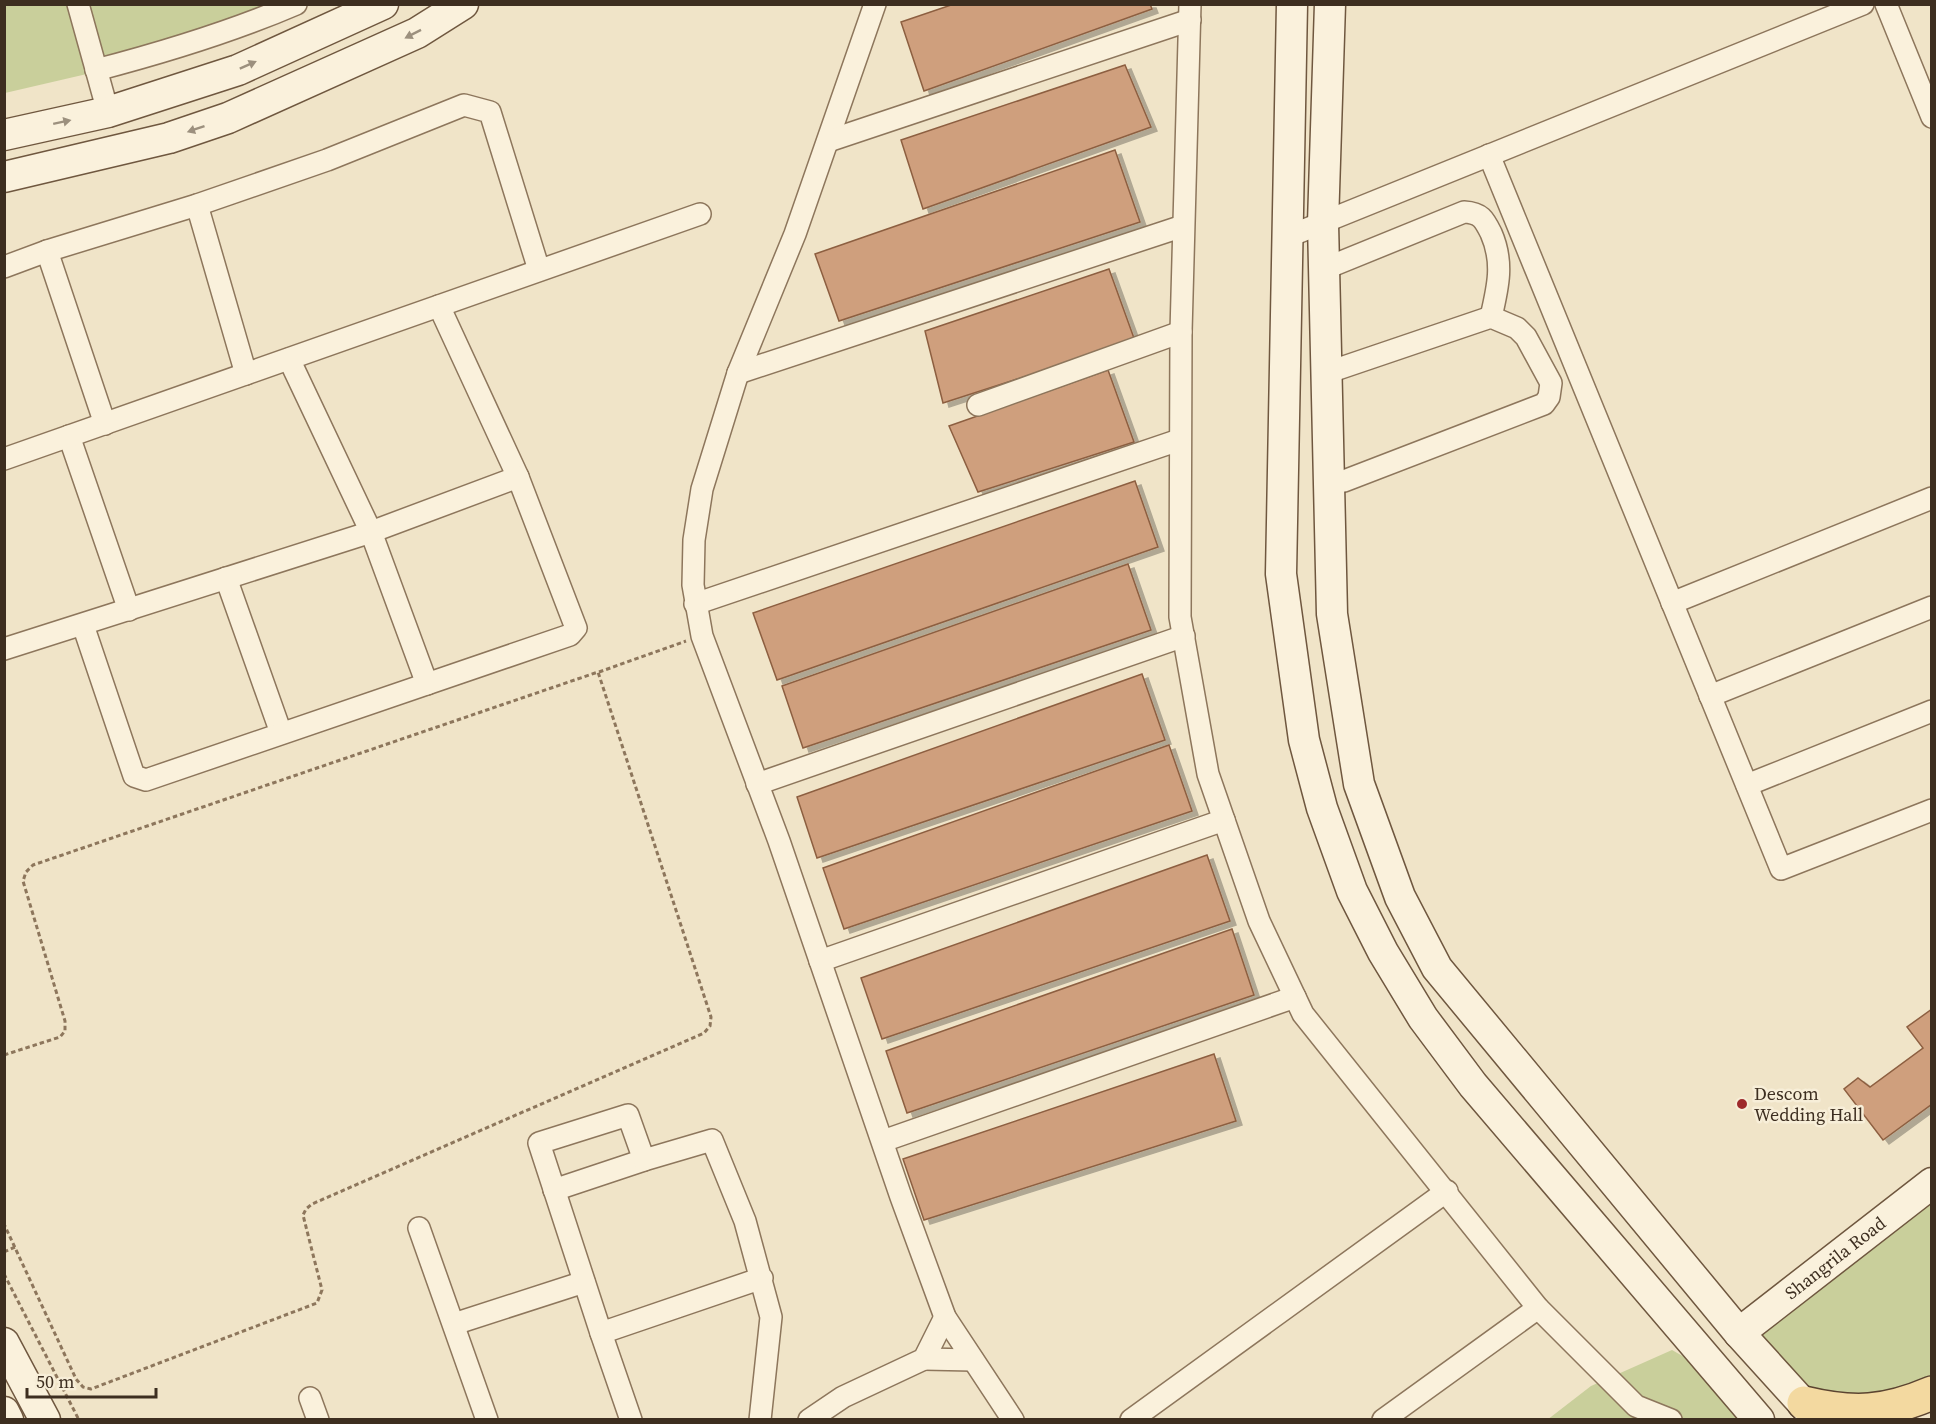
<svg xmlns="http://www.w3.org/2000/svg" width="1936" height="1424" font-family="'Source Serif 4',serif">
  <style>
    .green { fill: #c9cf9b }
    .building { fill: #cf9f7d; stroke: #8d5f41; stroke-width: 1.5; filter: url(#shadow) }
    .lines { fill: none; stroke-linecap: round; stroke-linejoin: round }
    .street-casing { stroke: #8d765c; stroke-width: 24 }
    .secondary-casing { stroke: #6f573f; stroke-width: 33 }
    .primary-casing { stroke: #5b4430; stroke-width: 36 }
    .path { stroke: #8d765c; stroke-width: 3; stroke-dasharray: 4.5 3; stroke-linecap: butt }
    .street { stroke: #faf1dc; stroke-width: 21 }
    .secondary { stroke: #faf1dc; stroke-width: 30 }
    .primary { stroke: #f3d9a0; stroke-width: 33 }
    .oneway { fill: #9c907e }
    .poi-dot { fill: #9e2a2b; stroke: #f7eed8; stroke-width: 2 }
    .labels { text-anchor: middle; stroke-width: 5; stroke-linejoin: round; paint-order: stroke }
    .poi-label { font-size: 18px; fill: #3d2e20; stroke: #f7eed8; text-anchor: start }
    .street-label { font-size: 18px; fill: #3d2e20; stroke: #f7eed8 }
  </style>
  <defs>
    <filter id="shadow"><feDropShadow dx="6" dy="4" stdDeviation="0" flood-color="#0004"/></filter>
  </defs>
  <rect width="100%" height="100%" fill="#f0e4c8"/>
  <g class="green">
    <path d="M4,5H275L160,57L5,93Z"/>
    <path d="M1931,1186V1393L1815,1406L1739,1333Z"/>
    <path d="M1672,1350L1739,1388L1743,1420H1547L1591,1386Z"/>
  </g>
  <g class="building">
    <path d="M954,4H1150L1152,9L924,91L901,22Z"/>
    <path d="M1125,65L1151,127L923,209L901,140Z"/>
    <path d="M1115,150L1140,222L839,321L815,254Z"/>
    <path d="M1109,269L1135,341L943,403L925,331Z"/>
    <path d="M1108,370L1134,442L978,492L949,426Z"/>
    <path d="M1135,481L1158,547L777,680L753,613Z"/>
    <path d="M1128,564L1151,630L803,748L782,686Z"/>
    <path d="M1142,674L1165,740L817,858L797,797Z"/>
    <path d="M1169,745L1192,811L844,929L823,868Z"/>
    <path d="M1207,855L1230,921L882,1039L861,978Z"/>
    <path d="M1232,929L1254,995L907,1113L886,1051Z"/>
    <path d="M1932,1009V1104L1883,1140L1844,1089L1858,1078L1870,1087L1923,1048L1907,1027Z"/>
    <path d="M1214,1054L1236,1121L924,1220L903,1159Z"/>
  </g>
  <g class="lines">
    <defs>
      <g id="street">
        <path d="M78,4L108,112"/>
        <path d="M875,4L795,234L738,373L702,489L694,540L693,585L702,636L779,841L901,1197L945,1317L1013,1420"/>
        <path d="M1190,4L1181,332L1180,617L1208,774L1259,921L1303,1014L1538,1308L1636,1406L1671,1420"/>
        <path d="M1886,4L1932,117"/>
        <path d="M96,70C165,52 231,32 296,4"/>
        <path d="M828,141L1190,20"/>
        <path d="M1489,155L1781,869L1932,810"/>
        <path d="M197,205L246,374"/>
        <path d="M1287,237L1863,4"/>
        <path d="M47,251L105,424"/>
        <path d="M4,267L47,251L197,205L327,160L464,105L490,112L539,270"/>
        <path d="M1324,269L1464,212C1481,213 1484,219 1491,233C1504,262 1498,287 1491,317"/>
        <path d="M289,359L371,532L427,684"/>
        <path d="M738,373L1183,226"/>
        <path d="M1326,373L1491,317L1517,328L1526,337L1551,383L1549,397L1544,404L1344,481L1329,482"/>
        <path d="M978,405L1181,332"/>
        <path d="M69,436L129,610"/>
        <path d="M4,459L700,214"/>
        <path d="M226,578L281,733"/>
        <path d="M1672,603L1932,498"/>
        <path d="M695,604L1179,440"/>
        <path d="M83,625L134,776L146,780L570,635L576,628L518,477L439,306"/>
        <path d="M4,649L371,532L518,477"/>
        <path d="M1710,696L1932,607"/>
        <path d="M757,784L1184,636"/>
        <path d="M1747,785L1932,711"/>
        <path d="M820,961L1224,820"/>
        <path d="M883,1141L1295,997"/>
        <path d="M554,1190L644,1160"/>
        <path d="M419,1228L487,1420"/>
        <path d="M454,1324L584,1282"/>
        <path d="M601,1333L631,1420"/>
        <path d="M924,1359L973,1360"/>
        <path d="M310,1398L318,1420"/>
        <path d="M760,1420L771,1317L745,1221L712,1140L644,1160L628,1115L539,1143L601,1333L762,1278"/>
        <path d="M809,1420L843,1397L924,1359L945,1317"/>
        <path d="M1131,1420L1447,1191"/>
        <path d="M1383,1420L1538,1308"/>
      </g>
      <g id="secondary">
        <path d="M1292,4L1281,574L1304,740L1322,808L1352,891L1383,952L1423,1018L1473,1085L1759,1420"/>
        <path d="M1330,4L1323,223L1332,614L1359,784L1400,897L1437,968L1739,1333L1818,1420"/>
        <path d="M4,135L108,112L238,70L383,4"/>
        <path d="M4,177L169,138L228,118L417,33L463,4"/>
        <path id="s1" d="M1739,1333L1932,1183"/>
        <path d="M4,1343L45,1420"/>
        <path d="M4,1412L8,1420"/>
      </g>
      <path id="primary" d="M1804,1403C1854,1415 1885,1413 1932,1393"/>
    </defs>
    <use href="#street" class="street-casing"/>
    <use href="#secondary" class="secondary-casing"/>
    <use href="#primary" class="primary-casing"/>
    <g class="path">
      <path d="M599,672L686,641"/>
      <path d="M4,1055L60,1037L65,1031V1021L23,881L26,872L33,865L598,672L711,1017L710,1026L704,1033L312,1204L306,1209L303,1215L322,1290L317,1303L91,1389L83,1387L76,1379L4,1224"/>
      <path d="M4,1252L15,1247"/>
      <path d="M4,1274L79,1420"/>
    </g>
    <use href="#street" class="street"/>
    <use href="#secondary" class="secondary"/>
    <use href="#primary" class="primary"/>
  </g>
  <defs><path id="oneway-solid" d="M-6-.8H1V-3.2L6.5 0L1 3.2V.8H-6Z" transform="scale(1.5)"/></defs>
  <g class="oneway">
    <use href="#oneway-solid" transform="translate(413 34) rotate(153)"/>
    <use href="#oneway-solid" transform="translate(248 65) rotate(-24)"/>
    <use href="#oneway-solid" transform="translate(62 122) rotate(-12)"/>
    <use href="#oneway-solid" transform="translate(196 129) rotate(161)"/>
  </g>
  <circle class="poi-dot" cx="1742" cy="1104" r="6"/>
  <g class="labels">
    <g class="poi-label">
      <text x="1754" y="1100">Descom<tspan x="1754" dy="21">Wedding Hall</tspan></text>
    </g>
    <g class="street-label">
      <text dy="6" stroke="none"><textPath href="#s1" startOffset="122">Shangrila Road</textPath></text>
    </g>
  </g>
  <rect width="1936" height="1424" fill="none" stroke="#3d2e20" stroke-width="12"/>
  <path d="M27 1388v9h129v-9" fill="none" stroke="#3d2e20" stroke-width="3"/>
  <text x="36" y="1388" font-size="18" fill="#3d2e20" stroke="#f7eed8" stroke-width="4.5" paint-order="stroke">50 m</text>
</svg>
